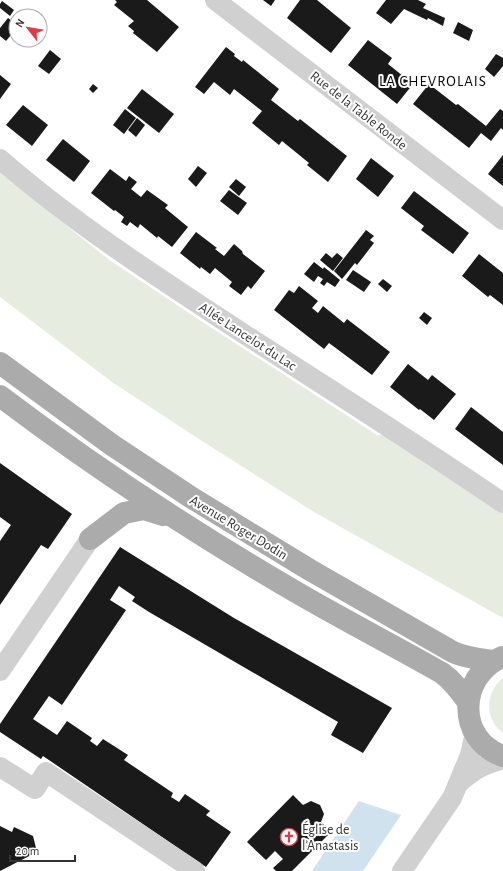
<svg xmlns="http://www.w3.org/2000/svg" width="503" height="871" font-family="'Alegreya Sans',sans-serif">
  <style>
    .green { fill: #e6ecdf }
    .water { fill: #cfe2ee }
    .building { fill: #1a1a1a }
    .lines { fill: none; stroke-linecap: round; stroke-linejoin: round }
    .street { stroke: #d0d0d0; stroke-width: 20 }
    .primary { stroke: #ababab; stroke-width: 22 }
    .labels { text-anchor: middle; stroke-width: 4; stroke-linejoin: round; paint-order: stroke }
    .street-label { font-size: 14px; fill: #333; stroke: #fff }
    .poi-label { font-size: 14px; fill: #333; stroke: #fff; text-anchor: start }
    .neighbourhood-label { font-size: 15px; letter-spacing: 1px; fill: #000; stroke: #fff }
  </style>
  <rect width="100%" height="100%" fill="#fff"/>
  <g class="green">
    <path d="M0,172L108,259L201,321L377,435H390L503,510V618L314,512L202,441L112,382L0,297Z"/>
    <path d="M503,678V733C484,719 485,692 503,678Z"/>
  </g>
  <path class="water" d="M359,801L401,815L363,871H312Z"/>
  <g class="building">
    <path d="M115,0H147L179,27L157,52L133,33L134,31L128,26L134,21L114,5L117,2Z"/>
    <path d="M263,0H275L271,6Z"/>
    <path d="M300,0H317L351,28L331,53L287,18Z"/>
    <path d="M386,0H418L426,4L423,8L445,18L443,26L428,18L427,20L404,9L391,24L376,13Z"/>
    <path d="M2,1L14,10L10,16L0,8V4Z"/>
    <path d="M8,18L16,24V29L6,41L0,36V28Z"/>
    <path d="M458,22L473,30L469,41L453,33Z"/>
    <path d="M368,40L392,58L388,64L413,84L397,104L348,65Z"/>
    <path d="M226,47L235,54L234,56L242,62L243,60L279,89L271,100L298,121L300,119L347,156L328,182L307,165L309,163L282,141L279,145L252,123L262,111L234,89L230,95L214,82L204,94L195,87Z"/>
    <path d="M50,50L61,59L49,74L38,66Z"/>
    <path d="M496,54L503,58V66L494,77L485,69Z"/>
    <path d="M0,75L11,84L0,99Z"/>
    <path d="M93,84L98,88L93,93L89,89Z"/>
    <path d="M429,84L456,105L458,104L486,126L500,109L503,111V130L501,128L491,141L481,133L469,148L413,104Z"/>
    <path d="M142,89L174,114L159,133L127,108Z"/>
    <path d="M23,105L48,125L32,146L6,125Z"/>
    <path d="M125,109L136,118L124,134L113,125Z"/>
    <path d="M137,118L145,125L136,137L128,130Z"/>
    <path d="M63,139L90,161L74,182L46,160Z"/>
    <path d="M503,155V186L488,174Z"/>
    <path d="M371,158L394,176L378,197L356,179Z"/>
    <path d="M198,166L207,173L196,187L188,179Z"/>
    <path d="M110,169L126,181L129,176L137,182L131,189L141,197L147,190L168,205L165,208L188,227L172,247L158,236L157,238L140,224L138,228L130,222L127,226L121,222L124,217L115,210L114,211L91,193Z"/>
    <path d="M236,179L246,187L239,196L229,187Z"/>
    <path d="M229,190L247,203L238,215L220,201Z"/>
    <path d="M414,191L469,233L453,254L421,230L424,226L401,208Z"/>
    <path d="M366,230L374,236L370,240L374,243L357,265L355,263L342,279L334,271Z"/>
    <path d="M196,232L217,248L215,249L224,256L234,244L242,251L243,254L265,271L251,289L248,286L241,295L229,286L232,282L215,268L210,274L201,267L200,269L180,253Z"/>
    <path d="M326,253L332,258L337,253L343,258L333,271L320,260Z"/>
    <path d="M479,254L503,273V305L490,295L488,297L462,276Z"/>
    <path d="M314,262L323,269L324,267L340,280L335,287L327,282L324,286L320,283L323,279L318,276L314,282L304,274Z"/>
    <path d="M353,270L371,282L364,292L346,280Z"/>
    <path d="M383,279L392,286L387,292L378,284Z"/>
    <path d="M299,286L318,301L312,308L318,313L323,306L344,323L347,319L390,352L372,375L329,343L324,349L274,310L289,290L294,293Z"/>
    <path d="M424,312L432,318L427,325L419,318Z"/>
    <path d="M408,364L428,380L432,375L456,394L434,420L420,409L419,410L390,387Z"/>
    <path d="M471,407L503,432V465L455,429Z"/>
    <path d="M0,463L72,514L48,549L41,545L0,605V541L11,525L0,517Z"/>
    <path d="M120,547L234,618L392,708L363,753L331,735L338,722L149,612L132,601L135,597L119,586L110,600L126,610L62,705L49,696L33,719L57,735L67,721L92,738L90,741L97,746L103,739L128,755L124,760L173,793L171,797L179,802L185,794L210,811L206,815L231,832L206,867L43,756L41,759L0,732V724Z"/>
    <path d="M293,795L303,805L311,801L320,805L324,814L321,822L331,832L292,871H276L273,868L283,859L275,851L266,860L247,842Z"/>
    <path d="M0,826L12,832L14,827L33,836L37,852L0,871Z"/>
  </g>
  <g class="lines">
    <g class="street">
      <path d="M215,0L503,220"/>
      <path d="M0,159C76,225 160,279 244,334C331,390 418,445 503,503"/>
      <path d="M0,671L90,539"/>
      <path d="M0,767L35,789L46,772L195,871"/>
      <path d="M459,783C475,769 483,765 503,759"/>
      <path d="M402,871L452,798L470,755L475,732"/>
    </g>
    <g class="primary">
      <path d="M0,363L112,445L192,498L310,570L453,652C466,658 479,659 493,661"/>
      <path d="M0,396C95,468 193,532 296,592C344,620 393,645 442,673C453,681 460,691 468,702"/>
      <path d="M90,539L124,513L144,509L163,515"/>
      <path d="M502,657C458,676 456,740 503,756"/>
    </g>
  </g>
  <defs>
    <symbol id="church-ring" viewBox="-11 -11 22 22"><circle r="9.5" fill="#fff" stroke="#e63946" stroke-width="1.5"/><path d="M-1.2-6h2.4v3.5h3.3v2.4h-3.3V6h-2.4V-.1h-3.3v-2.4h3.3Z" fill="#e63946"/></symbol>
  </defs>
  <g fill-rule="evenodd">
    <use href="#church-ring" x="279" y="827" width="20" height="20"/>
  </g>
  <g class="labels">
    <g class="street-label">
      <text transform="translate(359 110) rotate(38)" y="5">Rue de la Table Ronde</text>
      <text transform="translate(248 336) rotate(33)" y="5">Allée Lancelot du Lac</text>
      <text transform="translate(239 527) rotate(31)" y="5">Avenue Roger Dodin</text>
    </g>
    <g class="poi-label">
      <text x="302" y="834">Église de<tspan x="302" dy="16">l’Anastasis</tspan></text>
    </g>
    <g class="neighbourhood-label">
      <text x="433" y="86">LA CHEVROLAIS</text>
    </g>
  </g>
  <g transform="translate(28 28) rotate(301)"><circle r="19" fill="#ffffff" stroke="#adadad"/>
  <path d="M0-3L7 15L0 10L-7 15Z" fill="#e63946"/>
  <text y="-6" font-size="11" font-weight="bold" text-anchor="middle" fill="#333333">N</text>
  </g>
  <path d="M10 855v6h65v-6" fill="none" stroke="#333333" stroke-width="2"/>
  <text x="16" y="855" font-size="12" fill="#333333" stroke="#ffffff" stroke-width="3" paint-order="stroke">20 m</text>
</svg>
